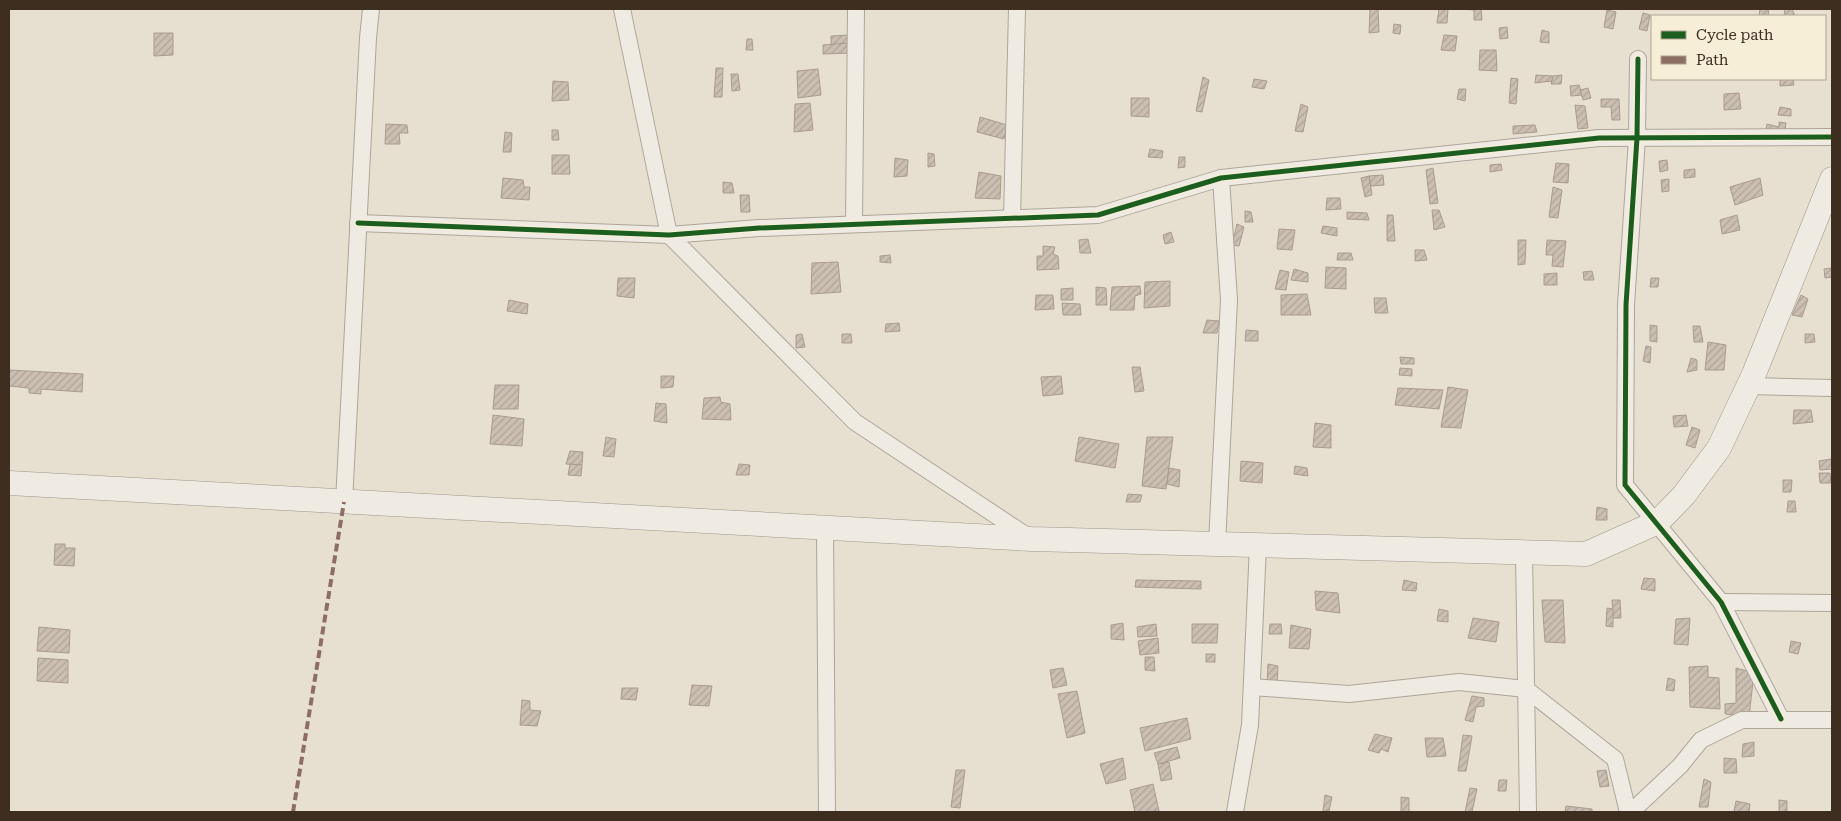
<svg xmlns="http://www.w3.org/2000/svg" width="1841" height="821" font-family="'Roboto Serif',serif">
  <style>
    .building { fill: url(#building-hatch); stroke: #a89c90 }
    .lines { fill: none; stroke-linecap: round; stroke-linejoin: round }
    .minor-casing { stroke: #ada599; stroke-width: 18 }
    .secondary-casing { stroke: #9c958a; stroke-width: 25 }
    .minor { stroke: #efebe3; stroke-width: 16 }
    .secondary { stroke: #efebe3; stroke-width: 24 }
    .quiet { stroke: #8d6e63; stroke-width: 4; stroke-dasharray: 8 4; stroke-linecap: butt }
    .cycleway-casing { stroke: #f7eed8; stroke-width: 8 }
    .cycleway { stroke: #1b5e20; stroke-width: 5 }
  </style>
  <defs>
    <pattern id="building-hatch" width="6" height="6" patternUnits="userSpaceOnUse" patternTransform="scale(1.25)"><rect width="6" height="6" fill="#cbbfb2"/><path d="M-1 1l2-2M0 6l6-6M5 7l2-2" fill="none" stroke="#afa499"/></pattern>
  </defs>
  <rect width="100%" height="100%" fill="#e7e0d1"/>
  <g class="building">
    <path d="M1370,9H1378L1379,32L1369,33Z"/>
    <path d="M1439,9H1448L1447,23H1437Z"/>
    <path d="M1459,9H1481L1482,20H1474V10Z"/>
    <path d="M1760,9H1769L1768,16H1759Z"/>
    <path d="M1785,9H1792L1795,16H1784Z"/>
    <path d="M1607,10L1616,12L1613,29L1604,27Z"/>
    <path d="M1643,13L1650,15L1647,31L1639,29Z"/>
    <path d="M1394,24L1401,25L1400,34L1393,33Z"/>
    <path d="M1507,27L1508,38L1500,39L1499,28Z"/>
    <path d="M1542,30L1549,32V43L1540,42Z"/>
    <path d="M154,33H173V55L154,56Z"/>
    <path d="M851,35L852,43L831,45V36Z"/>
    <path d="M1444,35L1457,36L1455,51L1441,50Z"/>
    <path d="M747,39H752L753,50H746Z"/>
    <path d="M848,43L851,53L823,54V45Z"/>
    <path d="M1480,50H1496L1497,71L1479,70Z"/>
    <path d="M716,68H723L722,97H714Z"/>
    <path d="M818,69L821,95L798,98L797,71Z"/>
    <path d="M731,74H738L740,90L732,91Z"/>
    <path d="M1536,75L1553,76L1552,81L1535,83Z"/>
    <path d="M1562,75L1561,84H1551L1553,76Z"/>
    <path d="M1203,77L1209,80L1202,112L1196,111Z"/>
    <path d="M1511,78L1518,79L1516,104L1509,103Z"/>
    <path d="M1254,79L1267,81L1264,89L1252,87Z"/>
    <path d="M1780,79H1793L1794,85L1780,86Z"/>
    <path d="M553,81L568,82L569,100L552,101Z"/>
    <path d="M1579,85L1582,95L1571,96L1570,86Z"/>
    <path d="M1588,88L1591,98L1583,100L1580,90Z"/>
    <path d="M1459,89H1466L1465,101L1457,99Z"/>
    <path d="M1739,93L1741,109L1724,110V94Z"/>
    <path d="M1131,98H1149V117L1131,116Z"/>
    <path d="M1601,99H1619L1620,120H1612L1611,107H1601Z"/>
    <path d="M810,103L813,130L794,132L795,104Z"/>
    <path d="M1301,104L1308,107L1303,132L1295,131Z"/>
    <path d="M1575,105L1585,106L1588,128L1578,129Z"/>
    <path d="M1780,107L1791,109V116L1778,115Z"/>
    <path d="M980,117L1007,125L1004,139L977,132Z"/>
    <path d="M1779,122L1786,123L1785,130L1766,129L1767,124L1779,127Z"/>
    <path d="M386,124L407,125L408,133H399L400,144H385Z"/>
    <path d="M1535,125L1537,132L1513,134V126Z"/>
    <path d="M552,130H558L559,140H552Z"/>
    <path d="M505,132L512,133L511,152H503Z"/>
    <path d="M1150,149L1163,151L1162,158L1148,157Z"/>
    <path d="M928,153L934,154L935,166L928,167Z"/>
    <path d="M552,155H569L570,174H552Z"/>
    <path d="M1179,157H1185V167L1178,168Z"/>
    <path d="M895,158L908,160L907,176L894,177Z"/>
    <path d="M1667,160L1668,170L1660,172L1659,161Z"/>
    <path d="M1556,163L1569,164L1568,183L1553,182Z"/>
    <path d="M1501,164L1502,170L1490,172V165Z"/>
    <path d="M1433,168L1438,203L1430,204L1426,170Z"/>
    <path d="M1695,169V177L1684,178V170Z"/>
    <path d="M979,172L1001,176L1000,199L975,198Z"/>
    <path d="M1383,175L1384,185L1371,186L1369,176Z"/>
    <path d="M1369,176L1372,195L1365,197L1361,178Z"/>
    <path d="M503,178L523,180L524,187H530L529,200L501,198Z"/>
    <path d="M1760,178L1763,195L1735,205L1730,187Z"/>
    <path d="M1669,179V191L1662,192L1661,180Z"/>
    <path d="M723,182L732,183L734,193H723Z"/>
    <path d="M1553,187L1562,190L1558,218L1549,217Z"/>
    <path d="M740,195H749L750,212H741Z"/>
    <path d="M1327,198H1340L1341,209L1326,210Z"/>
    <path d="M1432,210H1439L1445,227L1434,230Z"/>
    <path d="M1245,211L1251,212L1253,222H1245Z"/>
    <path d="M1347,212L1367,213L1369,220L1347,219Z"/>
    <path d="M1387,215H1393L1395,241H1387Z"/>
    <path d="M1737,215L1740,230L1722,234L1720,220Z"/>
    <path d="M1237,224L1244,227L1239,246L1232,245Z"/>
    <path d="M1323,226L1337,228V236L1321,233Z"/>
    <path d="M1279,229L1295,230L1292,250L1277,249Z"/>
    <path d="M1171,232L1174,242L1165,244L1163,235Z"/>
    <path d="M1088,239L1091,253H1080L1079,240Z"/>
    <path d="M1518,240H1526L1525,264L1518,265Z"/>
    <path d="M1547,240L1566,241L1563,267L1552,266L1553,255H1546Z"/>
    <path d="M1043,246L1055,247L1053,254L1058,256L1059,269L1037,270V256H1043Z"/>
    <path d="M1415,250H1424L1427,260L1415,261Z"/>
    <path d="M1338,253H1351L1353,260H1337Z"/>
    <path d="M890,255L891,263L880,262V256Z"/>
    <path d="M838,262L841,292L811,294L812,263Z"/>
    <path d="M1326,267L1346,268V289L1325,288Z"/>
    <path d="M1832,268V277L1825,278L1824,269Z"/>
    <path d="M1294,269L1308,273V282L1291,280Z"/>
    <path d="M1280,270L1289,272L1286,290L1275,289Z"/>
    <path d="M1592,271L1594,280H1584L1583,272Z"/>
    <path d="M1557,273V285H1544V274Z"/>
    <path d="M618,278H635L634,298L617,296Z"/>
    <path d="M1651,278H1659L1658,287H1650Z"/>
    <path d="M1170,281V306L1144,308L1145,282Z"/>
    <path d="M1140,286L1141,294L1135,296L1134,310H1110L1112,287Z"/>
    <path d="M1096,287L1106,288L1107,305H1096Z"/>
    <path d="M1073,288V300H1061V289Z"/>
    <path d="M1307,294L1311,315H1281V295Z"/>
    <path d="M1036,295H1053L1054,309L1035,310Z"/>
    <path d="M1801,295L1808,299L1802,317L1792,315Z"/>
    <path d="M1374,298H1386L1388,313H1375Z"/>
    <path d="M509,300L528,304L527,314L507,311Z"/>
    <path d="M1062,303L1080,304L1081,315H1063Z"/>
    <path d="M1207,320L1219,321L1217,333H1203Z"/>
    <path d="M899,323L900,331L885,332L886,324Z"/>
    <path d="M1650,325L1657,326V342L1650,341Z"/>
    <path d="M1693,326H1700L1703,342H1694Z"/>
    <path d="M1246,330L1258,331V341H1245Z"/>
    <path d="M802,334L805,347L796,348V335Z"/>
    <path d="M842,334H851L852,343H842Z"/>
    <path d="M1805,334H1814L1815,342L1805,343Z"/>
    <path d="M1708,342L1726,345L1724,370H1705Z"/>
    <path d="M1646,346L1651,347L1650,363L1643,361Z"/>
    <path d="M1400,357L1414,358V364H1401Z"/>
    <path d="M1691,358L1697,360V370L1687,372Z"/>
    <path d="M1132,367H1140L1144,391L1135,392Z"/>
    <path d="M1400,368L1412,369V376L1399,375Z"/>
    <path d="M9,370L83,374L82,392L41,389V394L29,393V388L9,386Z"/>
    <path d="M661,376H674L673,387L661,388Z"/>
    <path d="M1061,376L1063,394L1043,396L1041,377Z"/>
    <path d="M495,385H519L518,409H493Z"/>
    <path d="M1448,387L1468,390L1461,428L1441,427Z"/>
    <path d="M1398,388L1443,390L1439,409L1395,405Z"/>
    <path d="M720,397L721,402L730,404L731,420L702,419L704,398Z"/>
    <path d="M656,403L666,404L667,423L654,421Z"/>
    <path d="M1794,410H1811L1813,422L1793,424Z"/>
    <path d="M493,415L524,419L522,446L490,444Z"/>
    <path d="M1686,415L1688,426L1674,427L1673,416Z"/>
    <path d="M1315,423L1331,425V448L1313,447Z"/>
    <path d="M1692,427L1700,430L1695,448L1686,445Z"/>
    <path d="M606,437L616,439L614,457L603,456Z"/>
    <path d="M1079,437L1119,444L1115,468L1075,461Z"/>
    <path d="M1147,437H1173L1166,489L1142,486Z"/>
    <path d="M570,451L583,452L582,465L566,464Z"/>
    <path d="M1831,459L1832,469L1820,470L1819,461Z"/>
    <path d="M1241,461L1263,463L1262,483L1240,481Z"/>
    <path d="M570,464L582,465L581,476L568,475Z"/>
    <path d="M739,464L750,465L749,475H736Z"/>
    <path d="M1295,466L1307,468L1308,476L1294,474Z"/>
    <path d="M1169,468L1180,470L1179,487L1167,484Z"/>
    <path d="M1819,473H1830L1831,483H1820Z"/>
    <path d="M1783,480H1792L1791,492H1783Z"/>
    <path d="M1128,494L1142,495L1140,502H1126Z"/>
    <path d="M1788,501H1795L1796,512H1787Z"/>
    <path d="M1597,507L1607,509V520H1596Z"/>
    <path d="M55,544H65V548H75L74,566L54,565Z"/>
    <path d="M1644,578L1655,579V591L1641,589Z"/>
    <path d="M1136,580L1201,581V589L1135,587Z"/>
    <path d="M1404,580L1417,583L1416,591L1402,590Z"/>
    <path d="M1315,591L1338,593L1340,613L1316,610Z"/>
    <path d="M1542,600H1563L1565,643L1545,642Z"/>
    <path d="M1612,600H1620L1621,618H1613Z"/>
    <path d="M1607,608L1613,609V627L1606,626Z"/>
    <path d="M1439,609L1448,611V622L1437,621Z"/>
    <path d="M1473,618L1499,622L1496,642L1468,638Z"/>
    <path d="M1690,618L1688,645L1674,644L1676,619Z"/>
    <path d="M1123,623L1124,640L1111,639V625Z"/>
    <path d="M1156,624L1157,636L1138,637L1137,627Z"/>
    <path d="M1192,624H1218L1217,643H1192Z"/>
    <path d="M1270,624H1281L1282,634H1269Z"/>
    <path d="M1291,625L1311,629L1309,649L1289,648Z"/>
    <path d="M39,627L70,630L69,653L37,651Z"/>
    <path d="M1158,638L1159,653L1140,655L1138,641Z"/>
    <path d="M1791,641L1801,643L1798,654L1789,652Z"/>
    <rect x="1206" y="654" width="9" height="8"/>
    <path d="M1145,657H1154L1155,671L1145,670Z"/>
    <path d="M38,658L68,660V683L37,681Z"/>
    <path d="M1268,664L1278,666L1277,685L1267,684Z"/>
    <path d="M1708,666V677L1719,678L1720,709L1690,707L1689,667Z"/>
    <path d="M1063,668L1067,685L1053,688L1050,670Z"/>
    <path d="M1736,668L1754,673L1749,717L1725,714V704L1736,703Z"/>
    <path d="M1668,678L1675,680L1674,691L1666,690Z"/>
    <path d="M692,685L712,686L709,706L689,705Z"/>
    <path d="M622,688H638L636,700L621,699Z"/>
    <path d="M1077,691L1085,733L1067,738L1058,694Z"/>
    <path d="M1472,696L1484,698V706L1476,707L1473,722L1465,720Z"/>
    <path d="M522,700L530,701V710L541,711L537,726L520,725Z"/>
    <path d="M1187,718L1191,739L1145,751L1140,728Z"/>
    <path d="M1375,734L1392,738L1388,752L1381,749L1379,753L1368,750Z"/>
    <path d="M1463,735L1472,736L1466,771H1458Z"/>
    <path d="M1425,738H1443L1446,756L1427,757Z"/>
    <path d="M1754,742V756L1742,757L1743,744Z"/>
    <path d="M1177,747L1180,758L1158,764L1154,753Z"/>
    <path d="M1123,758L1126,779L1106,784L1100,764Z"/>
    <path d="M1724,758L1736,759L1737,773H1724Z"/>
    <path d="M1169,762L1172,779L1161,781L1158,764Z"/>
    <path d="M956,770H965L960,808L951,807Z"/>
    <path d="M1606,770L1609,786L1600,787L1597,771Z"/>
    <path d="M1704,779L1711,782L1708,807H1699Z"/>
    <path d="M1499,780H1507L1506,791H1498Z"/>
    <path d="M1153,784L1159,811L1135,812L1130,790Z"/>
    <path d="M1470,788L1477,789L1472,812H1465Z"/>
    <path d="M1325,795L1332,797L1329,811H1323Z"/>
    <path d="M1401,797L1409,798V812H1401Z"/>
    <path d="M1779,800L1787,801V812H1779Z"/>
    <path d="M1736,801L1750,804L1749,812L1734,811Z"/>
    <path d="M1566,806L1592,809V812H1565Z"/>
  </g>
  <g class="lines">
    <defs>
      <g id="minor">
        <path d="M622,9L669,235L855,422L1030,538"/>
        <path d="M1638,59L1637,138L1626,305L1625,485L1721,602L1781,719"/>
        <path d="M1012,218L1017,9"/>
        <path d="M358,223L669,235L759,228L1098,215L1221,178L1599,138L1832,137"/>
        <path d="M854,224L856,9"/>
        <path d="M1748,386L1832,388"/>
        <path d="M344,502L368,38L371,9"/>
        <path d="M825,528L827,812"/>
        <path d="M1217,544L1229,300L1221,178"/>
        <path d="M1524,552L1528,812"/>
        <path d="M1721,602L1832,603"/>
        <path d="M1252,687L1349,694L1459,682L1526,689L1615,759L1628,812"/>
        <path d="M1235,812L1250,725L1258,545"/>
        <path d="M1631,812L1680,766L1701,740L1742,720H1832"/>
      </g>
      <path id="secondary" d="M9,483L1032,539L1586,554L1658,522L1684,495L1719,448L1754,374L1832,179"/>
    </defs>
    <use href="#minor" class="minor-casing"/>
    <use href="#secondary" class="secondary-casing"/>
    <use href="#minor" class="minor"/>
    <use href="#secondary" class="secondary"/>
    <path class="quiet" d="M293,812L344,502"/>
    <defs>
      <g id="cycleway">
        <path d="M1638,59L1637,138L1626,305L1625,485L1721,602L1781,719"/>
        <path d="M358,223L669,235L759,228L1098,215L1221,178L1599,138L1832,137"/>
      </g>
    </defs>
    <use href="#cycleway" class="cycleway-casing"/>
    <use href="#cycleway" class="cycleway"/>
  </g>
  <rect width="1841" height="821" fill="none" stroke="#3d2e20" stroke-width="20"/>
  <rect x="1651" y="15" width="175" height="65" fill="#f7eed8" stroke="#ada18e"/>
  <rect x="1661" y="31" width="25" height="8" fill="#1b5e20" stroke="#ada18e"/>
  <text x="1696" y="40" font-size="15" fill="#3d2e20">Cycle path</text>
  <rect x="1661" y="56" width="25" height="8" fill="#8d6e63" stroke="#ada18e"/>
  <text x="1696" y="65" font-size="15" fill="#3d2e20">Path</text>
</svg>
